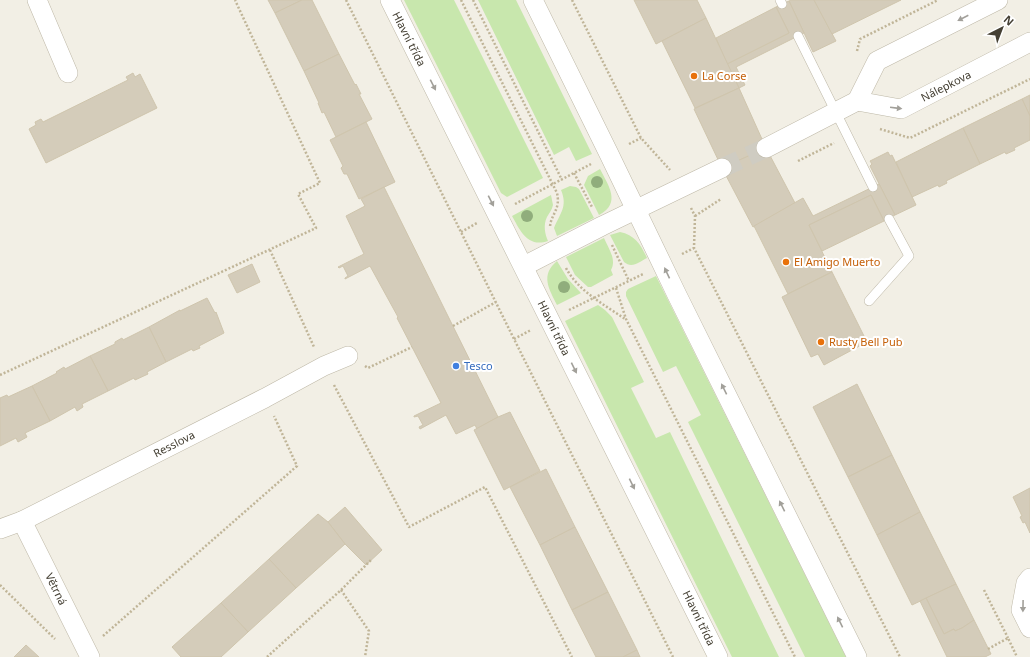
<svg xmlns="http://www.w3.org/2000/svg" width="1030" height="657" font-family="'Noto Sans',sans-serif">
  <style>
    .green { fill: #c8e7ad }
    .building { fill: #d4ccba; stroke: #cfc5ad }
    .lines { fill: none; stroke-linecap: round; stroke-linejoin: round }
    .minor-tunnel { stroke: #cfccc2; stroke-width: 19; stroke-dasharray: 19 10; stroke-linecap: butt }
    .service-casing { stroke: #beb8a7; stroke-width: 10 }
    .minor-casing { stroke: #beb8a7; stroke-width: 20 }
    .path { stroke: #c0b598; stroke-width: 2.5; stroke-dasharray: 2 2; stroke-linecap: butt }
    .service { stroke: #fff; stroke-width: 9 }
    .minor { stroke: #fff; stroke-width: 19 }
    .tree { fill: #90ad7c }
    .oneway { fill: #a2a09a }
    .food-dot { fill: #e8710a; stroke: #fff; stroke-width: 1.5 }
    .shop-dot { fill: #3f7fe0; stroke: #fff; stroke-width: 1.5 }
    .labels { text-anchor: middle; stroke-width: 4; stroke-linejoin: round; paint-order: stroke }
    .street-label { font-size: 11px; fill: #454034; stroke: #fff }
    .food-label { font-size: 11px; fill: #c56008; stroke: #fff; text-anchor: start }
    .shop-label { font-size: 11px; fill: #366cbe; stroke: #fff; text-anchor: start }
  </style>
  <rect width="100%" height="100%" fill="#f2efe5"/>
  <g class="green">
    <path d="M404,0H454L543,178L507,197L501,193Z"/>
    <path d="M478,0H516L592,154L576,161L569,147L554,155Z"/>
    <path d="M600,169C608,185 622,203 599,215L584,185L588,176Z"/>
    <path d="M570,186L576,187L579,189L594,218L557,236L554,228C560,213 568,207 561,190Z"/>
    <path d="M551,195L553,205C552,210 549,213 547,217C543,225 545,234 548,241C527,248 520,230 512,216Z"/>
    <path d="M620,232C635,235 641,245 647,258C639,262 632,269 624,262L610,235Z"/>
    <path d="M604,238C608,248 617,259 611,270L613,275L591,287H588L575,275L566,257Z"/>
    <path d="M557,261L568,279L581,293L557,305C549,289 540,275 557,261Z"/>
    <path d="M656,276L846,657H805L688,422L701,415L676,366L663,372L626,296V292L628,289Z"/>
    <path d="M598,305L605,310L612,317L644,382L631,388L656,438L670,432L779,657H732L565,321Z"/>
  </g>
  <g class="building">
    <path d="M268,0H302L275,13Z"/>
    <path d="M302,0H312L339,54L304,71L275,13Z"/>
    <path d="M634,0H697L706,18L656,44Z"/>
    <path d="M791,0H814L836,41L813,52L789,1Z"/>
    <path d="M814,0H901L832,34Z"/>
    <path d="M789,1L804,33L736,67L745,85L739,88L727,64L789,33L776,7Z"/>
    <path d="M776,7L789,33L727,64L716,38Z"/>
    <path d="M706,18L739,88L695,108L662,41Z"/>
    <path d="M339,54L355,85L356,84L361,94H359L372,119L336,137L324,112L322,113L318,103H319L304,71Z"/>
    <path d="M133,73L135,77L140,74L157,108L46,163L29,129L36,125L35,122L41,119L43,122L128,80L126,77Z"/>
    <path d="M739,88L766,148L722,168L694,109Z"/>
    <path d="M1030,95V116L1022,99Z"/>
    <path d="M1022,99L1030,116V140L1014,148L1015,150L1006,154L1005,152L980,164L963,128Z"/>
    <path d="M366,122L395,182L359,199L347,174H344L341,168L343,166L330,140Z"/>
    <path d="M963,128L980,164L946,181L947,183L939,187L938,185L912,197L896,162Z"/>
    <path d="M766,148L795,203L753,227L722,168Z"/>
    <path d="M888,152L890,156L892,155L916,205L895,215L870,166L872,164L870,161Z"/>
    <path d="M879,184L895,215L884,221L871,195L809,225L832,272L788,294L754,226L803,198L813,216Z"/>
    <path d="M384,187L498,417L477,429L475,425L456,434L446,415L420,429L419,427L423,425L418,416L414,417V416L441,403L397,318L398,317L370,266L345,279V278L348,276L343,266L339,268L338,267L364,254L346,216L365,206L361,199Z"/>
    <path d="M871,195L884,221L822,251L809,225Z"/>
    <path d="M252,264L260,282L237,293L228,275Z"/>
    <path d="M832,272L867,342L824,365L818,354L811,357L782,297Z"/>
    <path d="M207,298L215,313L216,312L224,333L199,346L200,348L193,351L192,349L166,362L149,327L180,310V311Z"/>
    <path d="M149,327L166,362L147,372L148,374L135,380L134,378L108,391L90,356L115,344V342L122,338L123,340Z"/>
    <path d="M90,356L108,391L82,404L83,407L77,411L75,407L50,421L32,386L57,373L56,372L64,367L65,369Z"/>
    <path d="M857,384L892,455L848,477L813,407Z"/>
    <path d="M32,386L50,421L25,433L27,437L18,442L16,438L0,446V398L7,395L8,397Z"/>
    <path d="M510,412L540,471L504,490L474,430L498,417Z"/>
    <path d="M892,455L920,512L877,535L848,477Z"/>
    <path d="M546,469L575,527L540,545L510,487Z"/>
    <path d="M1030,488V533L1025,522L1023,523L1020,517L1022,516L1013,497Z"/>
    <path d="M345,507L382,550L366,565L345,544L328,522Z"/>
    <path d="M920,512L956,584L912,605L877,535Z"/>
    <path d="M318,514L328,522L345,544L296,588L269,559Z"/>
    <path d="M575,527L608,592L572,610L540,545Z"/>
    <path d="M269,559L296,588L248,632L221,603Z"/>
    <path d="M956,584L974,620L962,628L955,631L954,629L944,634L926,598Z"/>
    <path d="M608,592L637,650L623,657H596L572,610Z"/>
    <path d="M926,598L944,634L954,629L955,631L962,628L974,620L991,654L985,657H947L920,601Z"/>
    <path d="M221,603L248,632L221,657H181L172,647Z"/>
    <path d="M26,645L39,657H14Z"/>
    <path d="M637,650L640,657H623Z"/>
  </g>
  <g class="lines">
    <path class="minor-tunnel" d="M722,168L766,148"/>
    <defs>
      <g id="service">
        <path d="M780,0L782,4"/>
        <path d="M798,36L873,187"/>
        <path d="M869,301L909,256L889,219"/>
      </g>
      <g id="minor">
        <path d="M37,0L68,73"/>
        <path d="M390,0L718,657"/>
        <path d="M533,0L609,154L677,295L857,657"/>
        <path d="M857,101L901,109L1030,42"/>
        <path d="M766,148L857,101L877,61L998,0"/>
        <path d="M524,266L602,226L722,168"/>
        <path d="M22,521L90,657"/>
        <path d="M0,529L22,521L265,398L324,366L348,356"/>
        <path d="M1030,578L1026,583L1021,610L1030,628"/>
      </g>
    </defs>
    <use href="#service" class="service-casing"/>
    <use href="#minor" class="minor-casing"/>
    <g class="path">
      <path d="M346,0L514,339L673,657"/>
      <path d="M461,0L557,193C561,210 550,215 550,228"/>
      <path d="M473,0L562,180"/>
      <path d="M572,0L641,138L670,170"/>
      <path d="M857,51L860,39L938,0"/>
      <path d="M880,129L910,138L1030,79"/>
      <path d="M629,144L641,138"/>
      <path d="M798,161L834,143"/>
      <path d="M574,173L592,207"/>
      <path d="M515,204L591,164"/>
      <path d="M691,208L695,216L694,248L900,657"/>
      <path d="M695,216L721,199"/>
      <path d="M461,232L477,223"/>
      <path d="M612,245L629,281"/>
      <path d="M270,250L314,347"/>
      <path d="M682,254L694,248"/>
      <path d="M566,268C578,291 605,305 625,319"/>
      <path d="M616,288L626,319L795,657"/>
      <path d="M569,310L643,274"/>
      <path d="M453,326L496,302"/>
      <path d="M514,339L531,330"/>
      <path d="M365,366L368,368L412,347"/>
      <path d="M0,375L316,228L298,194L320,183L235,0"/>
      <path d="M334,385L409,527L485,487L572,657"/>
      <path d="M0,585L55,639"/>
      <path d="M341,590L369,631L365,657"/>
      <path d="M984,590L1008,638"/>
      <path d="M103,636L297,466L274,416"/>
      <path d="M988,649L1008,638L1017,657"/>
      <path d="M267,657L341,590L371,560"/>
    </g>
    <use href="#service" class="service"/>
    <use href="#minor" class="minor"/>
  </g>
  <g class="tree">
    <circle cx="597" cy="182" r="6"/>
    <circle cx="527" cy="216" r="6"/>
    <circle cx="564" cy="287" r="6"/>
  </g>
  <defs><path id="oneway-solid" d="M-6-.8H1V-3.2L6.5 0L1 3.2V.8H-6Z"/></defs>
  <g class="oneway">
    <use href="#oneway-solid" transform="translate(963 18) rotate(153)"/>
    <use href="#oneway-solid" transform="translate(433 85) rotate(63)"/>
    <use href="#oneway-solid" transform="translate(896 108) rotate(7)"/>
    <use href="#oneway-solid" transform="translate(491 201) rotate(63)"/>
    <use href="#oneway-solid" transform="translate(667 273) rotate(-115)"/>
    <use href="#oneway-solid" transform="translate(574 368) rotate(64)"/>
    <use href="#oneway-solid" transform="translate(724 389) rotate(-116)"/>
    <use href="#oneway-solid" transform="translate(632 484) rotate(64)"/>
    <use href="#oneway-solid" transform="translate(782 506) rotate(-116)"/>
    <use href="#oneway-solid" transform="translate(1023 606) rotate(91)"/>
    <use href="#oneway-solid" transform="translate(840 622) rotate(-116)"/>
  </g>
  <g class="food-dot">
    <circle cx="694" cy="76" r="4"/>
    <circle cx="786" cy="262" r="4"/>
    <circle cx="821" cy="342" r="4"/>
  </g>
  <circle class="shop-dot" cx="456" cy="366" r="4"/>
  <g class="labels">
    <g class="street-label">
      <text transform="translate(409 39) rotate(63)" y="4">Hlavní třída</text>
      <text transform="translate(946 86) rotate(-27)" y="4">Nálepkova</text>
      <text transform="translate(554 328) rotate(64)" y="4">Hlavní třída</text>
      <text transform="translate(174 444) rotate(-27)" y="4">Resslova</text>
      <text transform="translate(56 589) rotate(64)" y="4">Větrná</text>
      <text transform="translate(699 618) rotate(64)" y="4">Hlavní třída</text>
    </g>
    <g class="food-label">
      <text x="702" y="80">La Corse</text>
      <text x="794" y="266">El Amigo Muerto</text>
      <text x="829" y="346">Rusty Bell Pub</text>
    </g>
    <g class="shop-label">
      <text x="464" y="370">Tesco</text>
    </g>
  </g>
  <g transform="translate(1002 28) rotate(42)" stroke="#ffffff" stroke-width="3" paint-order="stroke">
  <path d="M0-3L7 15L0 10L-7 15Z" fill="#454034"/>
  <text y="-6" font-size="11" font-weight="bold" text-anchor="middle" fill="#454034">N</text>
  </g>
</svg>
